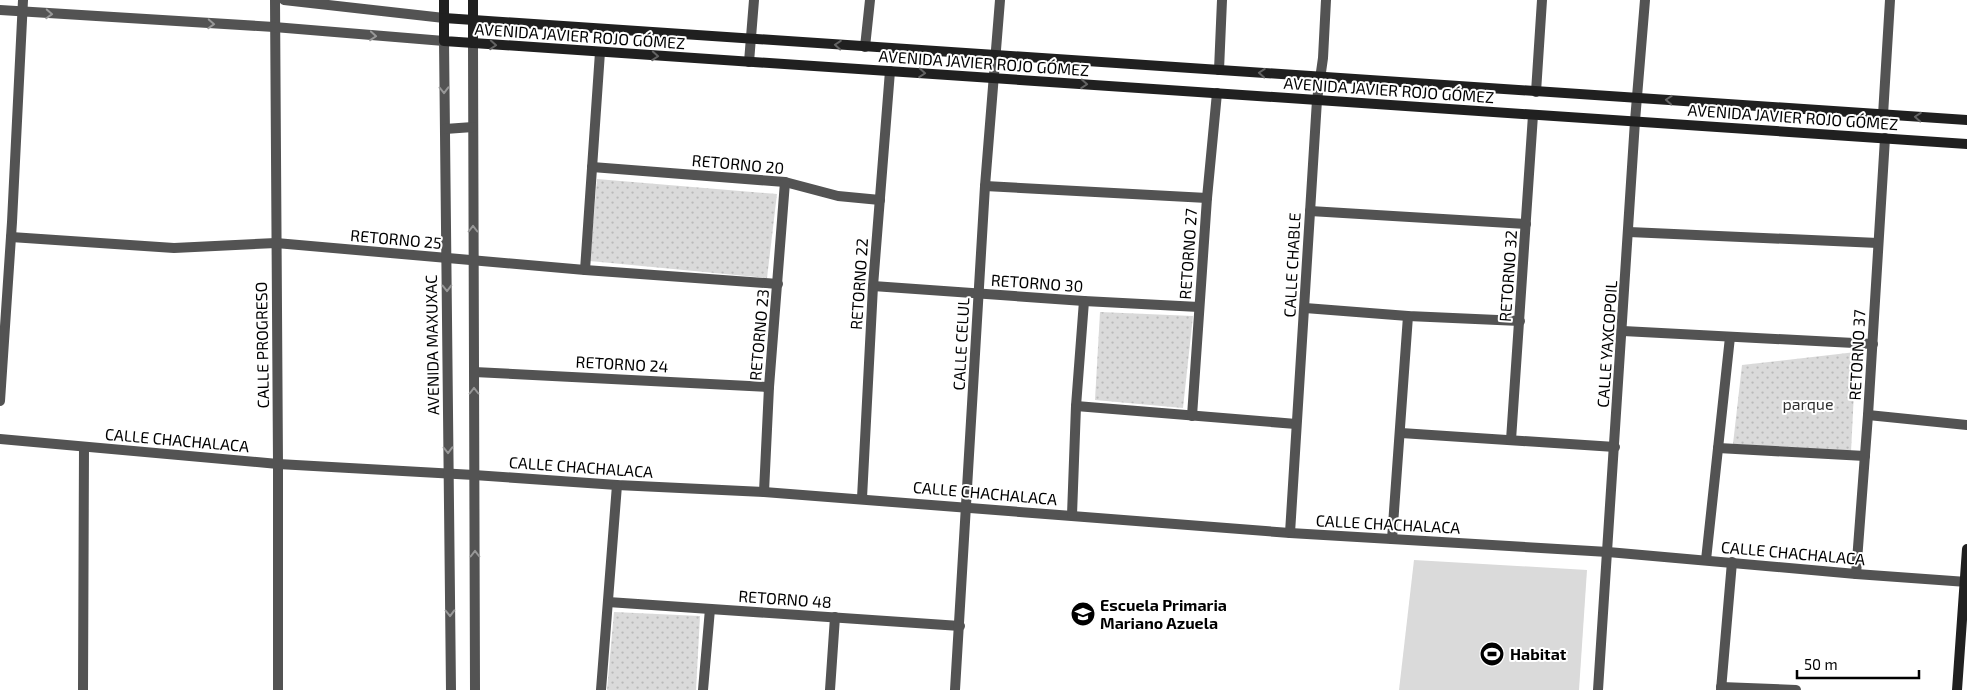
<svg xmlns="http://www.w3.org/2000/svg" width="1967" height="690" font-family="'Exo 2',sans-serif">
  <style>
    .grass { fill: url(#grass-dots) }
    .garden { fill: #dadada }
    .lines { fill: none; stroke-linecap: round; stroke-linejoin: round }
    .minor { stroke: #535353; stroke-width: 10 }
    .tertiary { stroke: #535353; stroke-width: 10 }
    .secondary { stroke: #202020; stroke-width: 10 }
    .oneway { stroke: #989898 }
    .oneway2 { stroke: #636363 }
    .labels { text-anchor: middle; stroke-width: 4; stroke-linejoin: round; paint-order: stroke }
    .street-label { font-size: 16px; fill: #000; stroke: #fff }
    .park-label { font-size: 16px; fill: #313131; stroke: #fff }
    .poi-label { font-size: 16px; font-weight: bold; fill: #000; stroke: #fff; text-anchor: start }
  </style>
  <defs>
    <pattern id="grass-dots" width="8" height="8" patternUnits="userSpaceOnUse" patternTransform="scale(1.25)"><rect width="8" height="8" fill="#dadada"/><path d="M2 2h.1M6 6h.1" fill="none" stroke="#b9b9b9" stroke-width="1.8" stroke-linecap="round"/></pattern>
  </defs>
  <rect width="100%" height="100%" fill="#fff"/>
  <g class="grass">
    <path d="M597,179L777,194L767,278L590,261Z"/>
    <path d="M1100,312L1193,316L1183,408L1095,400Z"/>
    <path d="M1856,352L1851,452L1733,444L1742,365Z"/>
    <path d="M614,612L700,616L696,690H607Z"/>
  </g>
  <path class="garden" d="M1414,560L1587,570L1579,690H1399Z"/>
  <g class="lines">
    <g class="minor">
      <path d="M275,0L278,464V690"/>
      <path d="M284,0L444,18"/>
      <path d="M0,10L274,27L444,41"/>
      <path d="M865,47L870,0"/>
      <path d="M749,62L754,0"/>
      <path d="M1219,70L1222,0"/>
      <path d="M1536,92L1542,0"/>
      <path d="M1883,115L1890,0"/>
      <path d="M592,167L785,182L838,196L880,200"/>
      <path d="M985,186L1207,198"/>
      <path d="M1310,211L1526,224"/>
      <path d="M1629,232L1878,243"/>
      <path d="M11,237L174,248L276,243L585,270L778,284"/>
      <path d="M585,270L600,52"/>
      <path d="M873,286L1084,301L1199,307"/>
      <path d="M1305,308L1408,316L1520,321"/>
      <path d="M1623,331L1873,344"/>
      <path d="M474,372L769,387"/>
      <path d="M0,401L12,222L23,0"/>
      <path d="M1076,406L1296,424"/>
      <path d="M1868,415L1967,425"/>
      <path d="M1192,416L1207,198L1217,93"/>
      <path d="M1401,433L1615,447"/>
      <path d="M0,439L278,464L474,475L617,485L764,492L1290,533L1608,552L1856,574L1967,582"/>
      <path d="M1511,440L1533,115"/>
      <path d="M1718,448L1865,456"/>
      <path d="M764,492L769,387L785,182"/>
      <path d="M862,498L873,286L890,71"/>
      <path d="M1072,515L1076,406L1084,301"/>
      <path d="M1290,533L1317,100L1323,58L1326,0"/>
      <path d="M1392,539L1408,316"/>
      <path d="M1706,560L1730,337"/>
      <path d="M1856,574L1868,415L1885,138"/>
      <path d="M608,602L960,626"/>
      <path d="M1721,687L1796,690"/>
      <path d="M83,690L84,447"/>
      <path d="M601,690L617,485"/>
      <path d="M703,690L710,609"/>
      <path d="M830,690L835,617"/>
      <path d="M955,690L985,186L1000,0"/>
      <path d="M1598,690L1635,121L1645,0"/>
      <path d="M1721,690L1732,562"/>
    </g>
    <g class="tertiary">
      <path d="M444,41L451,690"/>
      <path d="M473,43L475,690"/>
      <path d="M445,129L473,127"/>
    </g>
    <g class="secondary">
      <path d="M444,0V41L1967,144"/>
      <path d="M473,0V43"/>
      <path d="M444,18L1967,120"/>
      <path d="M1957,690L1967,549"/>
    </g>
  </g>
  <defs><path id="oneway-chevron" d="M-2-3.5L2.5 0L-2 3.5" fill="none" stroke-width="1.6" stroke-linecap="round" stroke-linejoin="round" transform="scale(1.25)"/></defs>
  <g class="oneway">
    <use href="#oneway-chevron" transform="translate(49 14) rotate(3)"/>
    <use href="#oneway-chevron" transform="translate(211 24) rotate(3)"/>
    <use href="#oneway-chevron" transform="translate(373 36) rotate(5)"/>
    <use href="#oneway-chevron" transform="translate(444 90) rotate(89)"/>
    <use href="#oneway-chevron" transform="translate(473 229) rotate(-90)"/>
    <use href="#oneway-chevron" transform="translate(447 288) rotate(89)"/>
    <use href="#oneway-chevron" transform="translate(474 391) rotate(-90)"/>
    <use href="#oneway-chevron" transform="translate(448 450) rotate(89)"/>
    <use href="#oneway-chevron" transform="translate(475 554) rotate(-90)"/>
    <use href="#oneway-chevron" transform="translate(450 613) rotate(89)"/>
  </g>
  <g class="oneway2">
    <use href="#oneway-chevron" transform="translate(493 45) rotate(4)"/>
    <use href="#oneway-chevron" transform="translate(838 45) rotate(-176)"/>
    <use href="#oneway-chevron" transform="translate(655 56) rotate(4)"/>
    <use href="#oneway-chevron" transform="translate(922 73) rotate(4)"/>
    <use href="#oneway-chevron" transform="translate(1262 73) rotate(-176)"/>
    <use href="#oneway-chevron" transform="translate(1084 84) rotate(4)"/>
    <use href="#oneway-chevron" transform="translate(1669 100) rotate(-176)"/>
    <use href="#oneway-chevron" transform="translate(1918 117) rotate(-176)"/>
  </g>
  <defs>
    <symbol id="school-disc" viewBox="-11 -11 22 22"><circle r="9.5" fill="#000" stroke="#fff"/><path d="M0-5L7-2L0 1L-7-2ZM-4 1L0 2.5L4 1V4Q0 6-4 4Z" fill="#fff"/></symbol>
    <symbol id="stadium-disc" viewBox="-11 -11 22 22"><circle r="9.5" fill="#000" stroke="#fff"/><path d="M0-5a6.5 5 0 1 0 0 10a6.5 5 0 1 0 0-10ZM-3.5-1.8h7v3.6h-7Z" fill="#fff"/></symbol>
  </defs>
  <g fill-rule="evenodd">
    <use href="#school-disc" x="1069" y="600" width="28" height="28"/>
    <use href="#stadium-disc" x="1478" y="640" width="28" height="28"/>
  </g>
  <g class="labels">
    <g class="street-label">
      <text transform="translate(580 36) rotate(4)" y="6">AVENIDA JAVIER ROJO GÓMEZ</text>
      <text transform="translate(984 63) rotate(4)" y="6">AVENIDA JAVIER ROJO GÓMEZ</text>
      <text transform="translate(1389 90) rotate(4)" y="6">AVENIDA JAVIER ROJO GÓMEZ</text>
      <text transform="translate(1793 117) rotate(4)" y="6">AVENIDA JAVIER ROJO GÓMEZ</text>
      <text transform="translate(738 164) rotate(5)" y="6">RETORNO 20</text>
      <text transform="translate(396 239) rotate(5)" y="6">RETORNO 25</text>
      <text transform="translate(1188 254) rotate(-86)" y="6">RETORNO 27</text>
      <text transform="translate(1292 265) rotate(-87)" y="6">CALLE CHABLE</text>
      <text transform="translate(1508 276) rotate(-86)" y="6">RETORNO 32</text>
      <text transform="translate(1037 283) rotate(4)" y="6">RETORNO 30</text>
      <text transform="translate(859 284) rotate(-86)" y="6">RETORNO 22</text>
      <text transform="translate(759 335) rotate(-85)" y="6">RETORNO 23</text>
      <text transform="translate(961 344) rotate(-87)" y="6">CALLE CELUL</text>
      <text transform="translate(1607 344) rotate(-86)" y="6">CALLE YAXCOPOIL</text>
      <text transform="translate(262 345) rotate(-91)" y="6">CALLE PROGRESO</text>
      <text transform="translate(432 345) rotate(-91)" y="6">AVENIDA MAXUXAC</text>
      <text transform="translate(1857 355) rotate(-87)" y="6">RETORNO 37</text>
      <text transform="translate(622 364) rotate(3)" y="6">RETORNO 24</text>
      <text transform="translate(177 440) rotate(5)" y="6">CALLE CHACHALACA</text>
      <text transform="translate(581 467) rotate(4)" y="6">CALLE CHACHALACA</text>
      <text transform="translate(985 493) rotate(5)" y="6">CALLE CHACHALACA</text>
      <text transform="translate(1388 524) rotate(3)" y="6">CALLE CHACHALACA</text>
      <text transform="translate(1793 553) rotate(5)" y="6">CALLE CHACHALACA</text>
      <text transform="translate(785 599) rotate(4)" y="6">RETORNO 48</text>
    </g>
    <g class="park-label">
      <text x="1808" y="410">parque</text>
    </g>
    <g class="poi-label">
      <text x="1100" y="611">Escuela Primaria<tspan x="1100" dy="18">Mariano Azuela</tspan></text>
      <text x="1510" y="660">Habitat</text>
    </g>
  </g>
  <path d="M1797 670v8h122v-8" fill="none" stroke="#000000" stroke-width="2.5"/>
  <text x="1804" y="670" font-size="15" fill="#000000" stroke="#ffffff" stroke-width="4" paint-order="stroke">50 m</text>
</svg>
